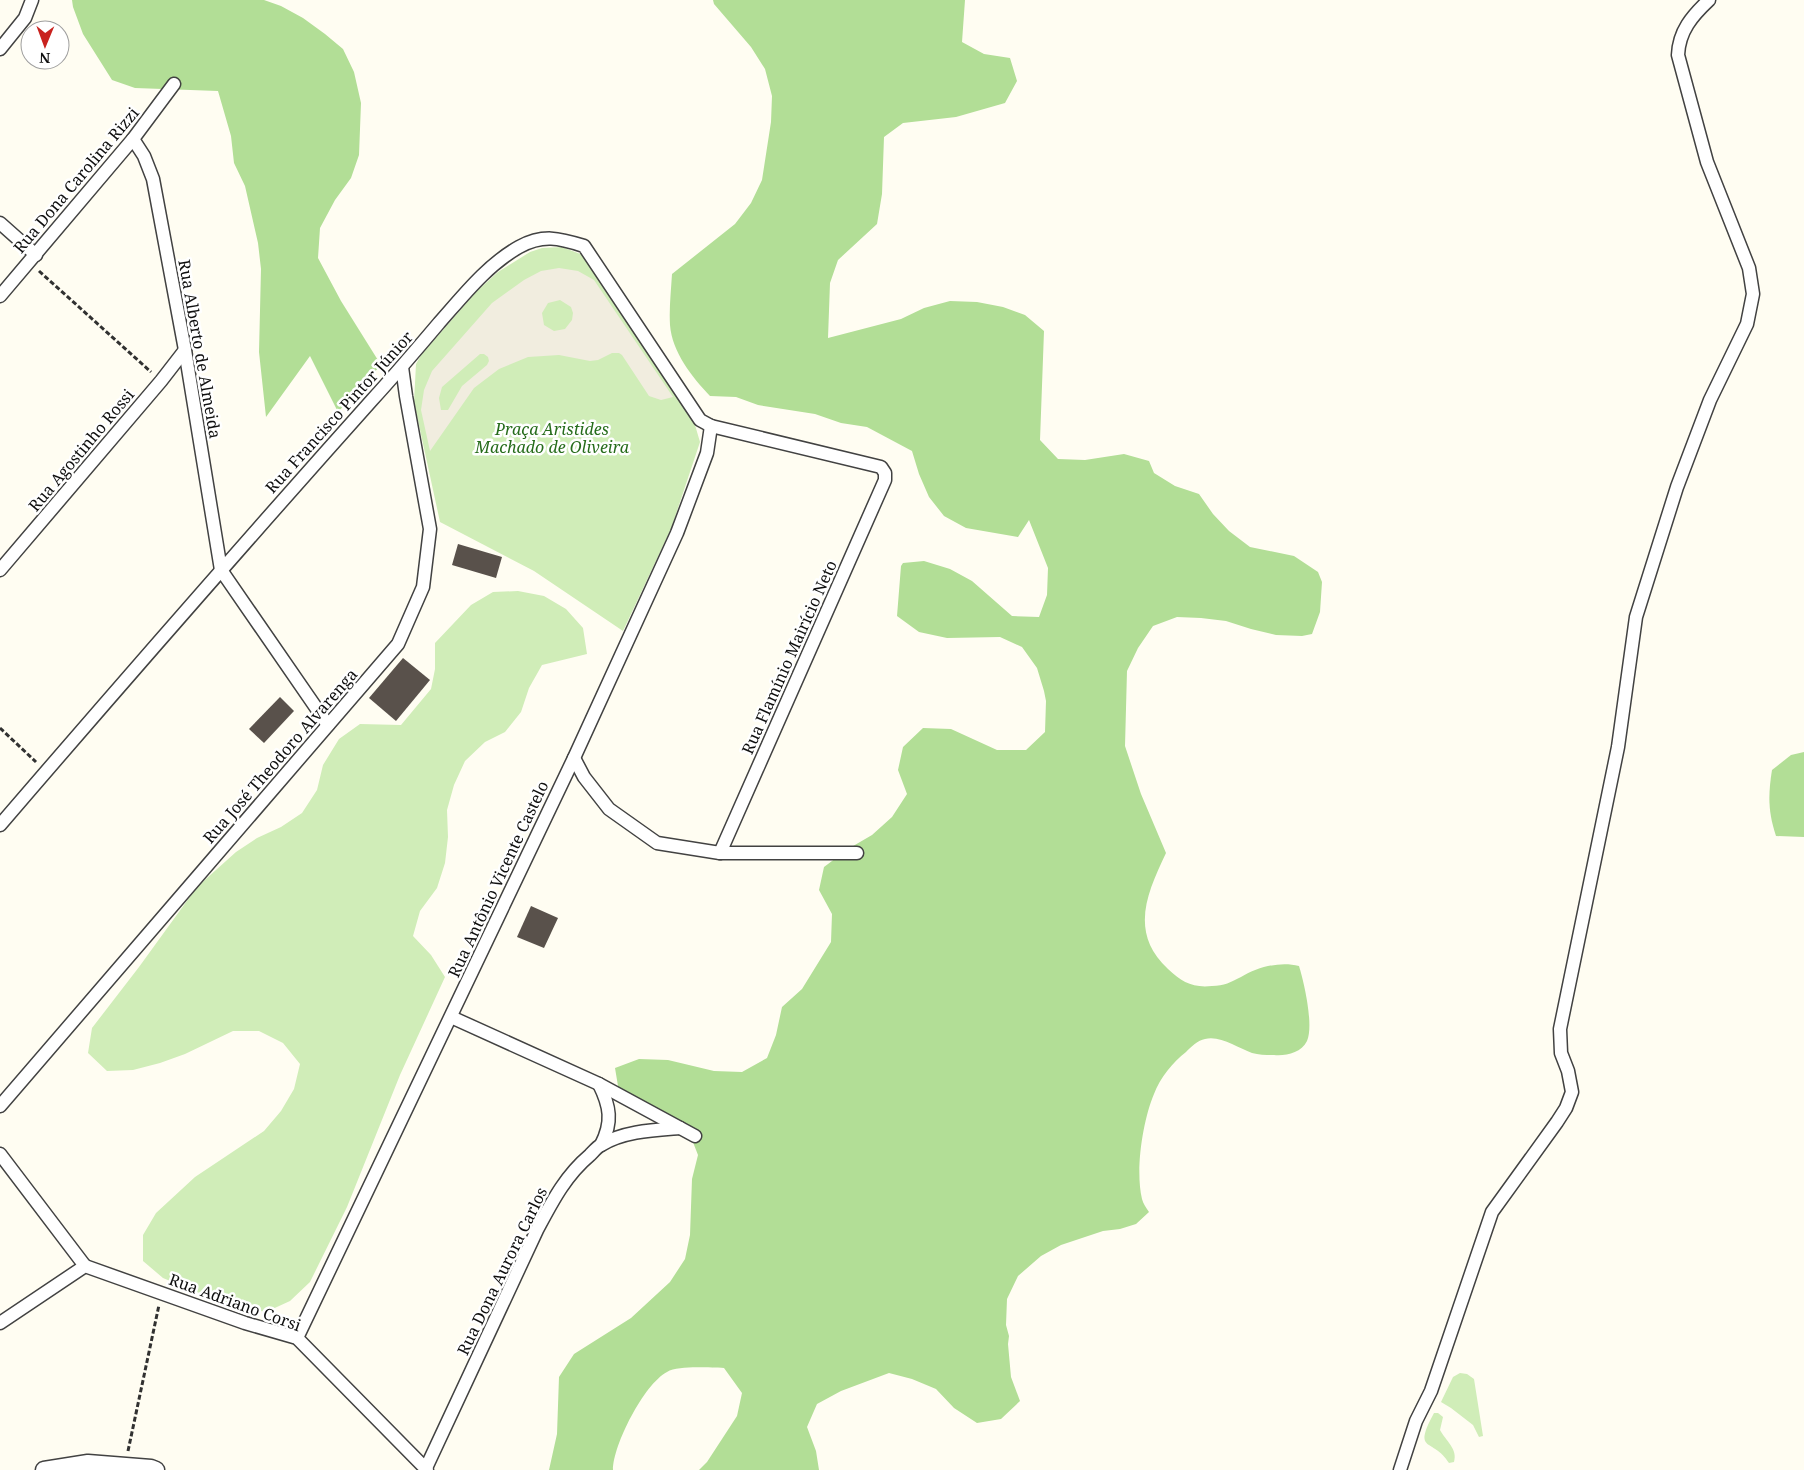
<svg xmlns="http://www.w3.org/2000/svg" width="1804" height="1470" font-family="'Noto Serif',serif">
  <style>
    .green { fill: #d0edb8 }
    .forest { fill: #b2de96 }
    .plaza { fill: #f1eddf; fill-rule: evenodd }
    .building { fill: #59514b }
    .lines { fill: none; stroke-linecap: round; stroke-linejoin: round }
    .minor-casing { stroke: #424242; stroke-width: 15 }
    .tertiary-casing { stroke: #424242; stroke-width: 19 }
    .path { stroke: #313131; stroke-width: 3; stroke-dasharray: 5 2.5; stroke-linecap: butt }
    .minor { stroke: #fff; stroke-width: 12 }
    .tertiary { stroke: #fff; stroke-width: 16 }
    .labels { text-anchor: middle; stroke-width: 5; stroke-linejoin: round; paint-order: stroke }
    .street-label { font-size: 16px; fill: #0f0f0f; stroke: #fff }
    .park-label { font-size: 16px; font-style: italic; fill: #266c1b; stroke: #fff }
  </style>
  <rect width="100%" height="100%" fill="#fffdf2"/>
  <g class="green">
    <path d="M562,247L583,255L695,425L700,442L671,529L623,631L534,571L440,522L414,402L416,364L421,355L477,291L498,272L530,252L542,248Z"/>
    <path d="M518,591L544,596L566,609L583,628L587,654L542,665L529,688L521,712L505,732L485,742L465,761L454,785L447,810L448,837L445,863L437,888L420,911L413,936L431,955L445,977L400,1075L347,1207L310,1282L290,1301L266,1312L239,1307L213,1299L163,1278L143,1261V1235L156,1213L195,1177L264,1131L281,1111L294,1089L300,1064L283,1043L259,1031H233L185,1054L160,1063L133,1070L107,1071L88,1053L92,1028L139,967L197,887L236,852L257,838L281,827L302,813L317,790L323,765L339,739L360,724L401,725L431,689L435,669V643L471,605L493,592Z"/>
    <path d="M1460,1373L1467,1374L1474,1379L1483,1436L1479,1437L1473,1425L1451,1408L1441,1402L1453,1377Z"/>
    <path d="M1434,1413H1438L1443,1417L1440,1430C1446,1441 1458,1449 1454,1462L1449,1463C1433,1437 1412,1454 1434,1413Z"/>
  </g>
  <g class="forest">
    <path d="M72,0H264L281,6L303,18L325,34L343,49L354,72L361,103L359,155L351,178L335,200L320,228L318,258L341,301L381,365L338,412L310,356L266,417L259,352L261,269L258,243L245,186L234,163L231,136L218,91L135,88L112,80L83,34L73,7Z"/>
    <path d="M713,0H965L962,42L984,54L1010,58L1017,81L1005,103L956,117L903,123L884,137L882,194L877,224L838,260L830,283L828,338L901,319L924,308L950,301L977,302L1003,307L1025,315L1044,331L1040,440L1058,459L1085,460L1124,454L1149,461L1154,473L1175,486L1199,494L1213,514L1229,531L1250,547L1294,556L1318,572L1322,582L1320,612L1312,634L1302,636L1276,635L1251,629L1226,621L1201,618L1177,617L1153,626L1138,648L1127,671L1125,746L1141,794L1166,853C1147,893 1129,933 1168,969C1182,982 1192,988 1212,986C1224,986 1231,982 1241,977C1258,967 1280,961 1299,966C1304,982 1314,1025 1307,1041C1301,1053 1286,1056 1274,1055C1267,1055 1259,1055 1252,1053C1238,1048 1220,1035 1205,1039C1198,1040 1191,1047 1186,1052C1173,1062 1160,1078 1154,1094C1143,1120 1135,1170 1142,1199C1143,1203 1146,1208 1149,1212L1136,1224L1120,1229L1103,1231L1061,1245L1041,1256L1018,1276L1007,1299L1006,1325L1009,1336L1008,1344L1011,1377L1020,1401L1001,1419L977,1423L954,1408L936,1389L912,1379L889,1373L841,1391L817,1404L807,1427L816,1451L819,1470H699L707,1462L737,1416L742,1393L724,1368C710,1368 679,1365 667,1372C644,1384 613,1445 613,1470H549L557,1434L559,1377L574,1354L631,1318L670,1282L685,1259L690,1235L692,1179L698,1155L689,1132L619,1092L615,1068L639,1059L668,1060L714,1071L742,1072L767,1058L776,1035L782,1007L802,989L831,942L832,914L819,890L824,867L848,849L872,835L892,817L907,794L898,770L903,747L923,728L951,729L997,750H1026L1045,732L1046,701L1044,691L1037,668L1022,647L1000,637L947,638L919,632L897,616L901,566L903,563L924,561L950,569L972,581L1012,616L1039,617L1047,595L1048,568L1029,520L1018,537L966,528L944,516L929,497L919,474L912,451L867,427L841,423L815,414L758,405L736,397L710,396C692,377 672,352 670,325C669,308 671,291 672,274L735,224L751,203L762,180L771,122L772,96L765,69L751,47L714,4Z"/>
    <path d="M1804,752V837L1776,836C1768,812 1768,795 1772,770L1791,755Z"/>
  </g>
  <path class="plaza" d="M559,268L578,271L594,280L673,397L661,400L649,396L622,355L619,353H612L598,360L590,361L559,355L528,357L499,369L474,388L430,451L421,410L424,390L432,371L492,303L524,280L541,271ZM560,300L571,307L573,313L572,320L565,329L554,331L544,325L542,313L548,303ZM480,354H484L488,357L489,361L487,365L462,386L448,410H441L439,398L442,387Z"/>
  <g class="building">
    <path d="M458,544L502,557L496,578L452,565Z"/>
    <path d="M403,658L430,680L396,721L369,698Z"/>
    <path d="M280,697L294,711L264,743L249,729Z"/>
    <path d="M531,906L558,918L544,948L517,937Z"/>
  </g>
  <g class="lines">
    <defs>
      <g id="minor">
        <path d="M0,49L25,18L32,0"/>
        <path d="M133,139L144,156L153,179L185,350L221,570L328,725"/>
        <path d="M0,223L36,255"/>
        <path d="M0,296L133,139L174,84"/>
        <path d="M0,570L161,381L185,350"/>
        <path d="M574,758L584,777L609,809L657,843L720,853H857"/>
        <path d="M0,825C123,682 247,540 372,400C395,375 417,349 439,323C463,296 487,265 519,247C543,234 559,238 584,246L700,420L711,426L881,467L885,473V480L720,853"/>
        <path d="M451,1017L599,1084L695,1136"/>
        <path d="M599,1084C610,1106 613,1122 601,1145"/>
        <path d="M0,1106L398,644L423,587L430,529L406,396L402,367"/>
        <path d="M0,1154L85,1266"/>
        <path d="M0,1323L85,1266L245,1323L297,1338L427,1470"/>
        <path d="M297,1338L574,758L677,533L707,453L711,426"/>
        <path d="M426,1468L537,1230C552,1202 565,1176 590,1155C593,1152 597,1147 601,1145C624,1131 654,1130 680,1128"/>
        <path d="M1400,1470L1416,1421L1431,1391L1492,1212L1557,1122L1566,1108L1572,1092L1568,1071L1561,1053L1560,1029L1618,747L1636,617L1677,487L1710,400L1747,324L1753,294L1749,268L1707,162L1678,55C1679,31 1692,16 1709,0"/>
      </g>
      <path id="tertiary" d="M44,1470L88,1463L151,1468L156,1470"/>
    </defs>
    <use href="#minor" class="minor-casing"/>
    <use href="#tertiary" class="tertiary-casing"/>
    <g class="path">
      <path d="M39,271L151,372"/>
      <path d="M0,728L36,762"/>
      <path d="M128,1451L159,1305"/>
    </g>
    <use href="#minor" class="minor"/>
    <use href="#tertiary" class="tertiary"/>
  </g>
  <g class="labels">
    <g class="street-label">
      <text transform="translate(76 180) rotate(-50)" y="6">Rua Dona Carolina Rizzi</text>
      <text transform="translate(200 349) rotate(80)" y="6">Rua Alberto de Almeida</text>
      <text transform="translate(339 412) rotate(-48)" y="6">Rua Francisco Pintor Júnior</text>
      <text transform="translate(81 450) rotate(-50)" y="6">Rua Agostinho Rossi</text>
      <text transform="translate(789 657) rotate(-66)" y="6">Rua Flamínio Mairício Neto</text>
      <text transform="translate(280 756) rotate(-49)" y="6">Rua José Theodoro Alvarenga</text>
      <text transform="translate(498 879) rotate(-65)" y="6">Rua Antônio Vicente Castelo</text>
      <text transform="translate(502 1271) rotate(-64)" y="6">Rua Dona Aurora Carlos</text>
      <text transform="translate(235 1302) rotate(20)" y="6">Rua Adriano Corsi</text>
    </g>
    <g class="park-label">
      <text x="552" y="435">Praça Aristides<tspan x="552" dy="18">Machado de Oliveira</tspan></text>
    </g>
  </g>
  <g transform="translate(45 45) rotate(181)"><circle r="24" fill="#ffffff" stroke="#9f9f9f"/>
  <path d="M0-4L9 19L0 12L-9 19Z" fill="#c9221e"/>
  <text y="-8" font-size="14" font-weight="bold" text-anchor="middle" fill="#0f0f0f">N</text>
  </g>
</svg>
